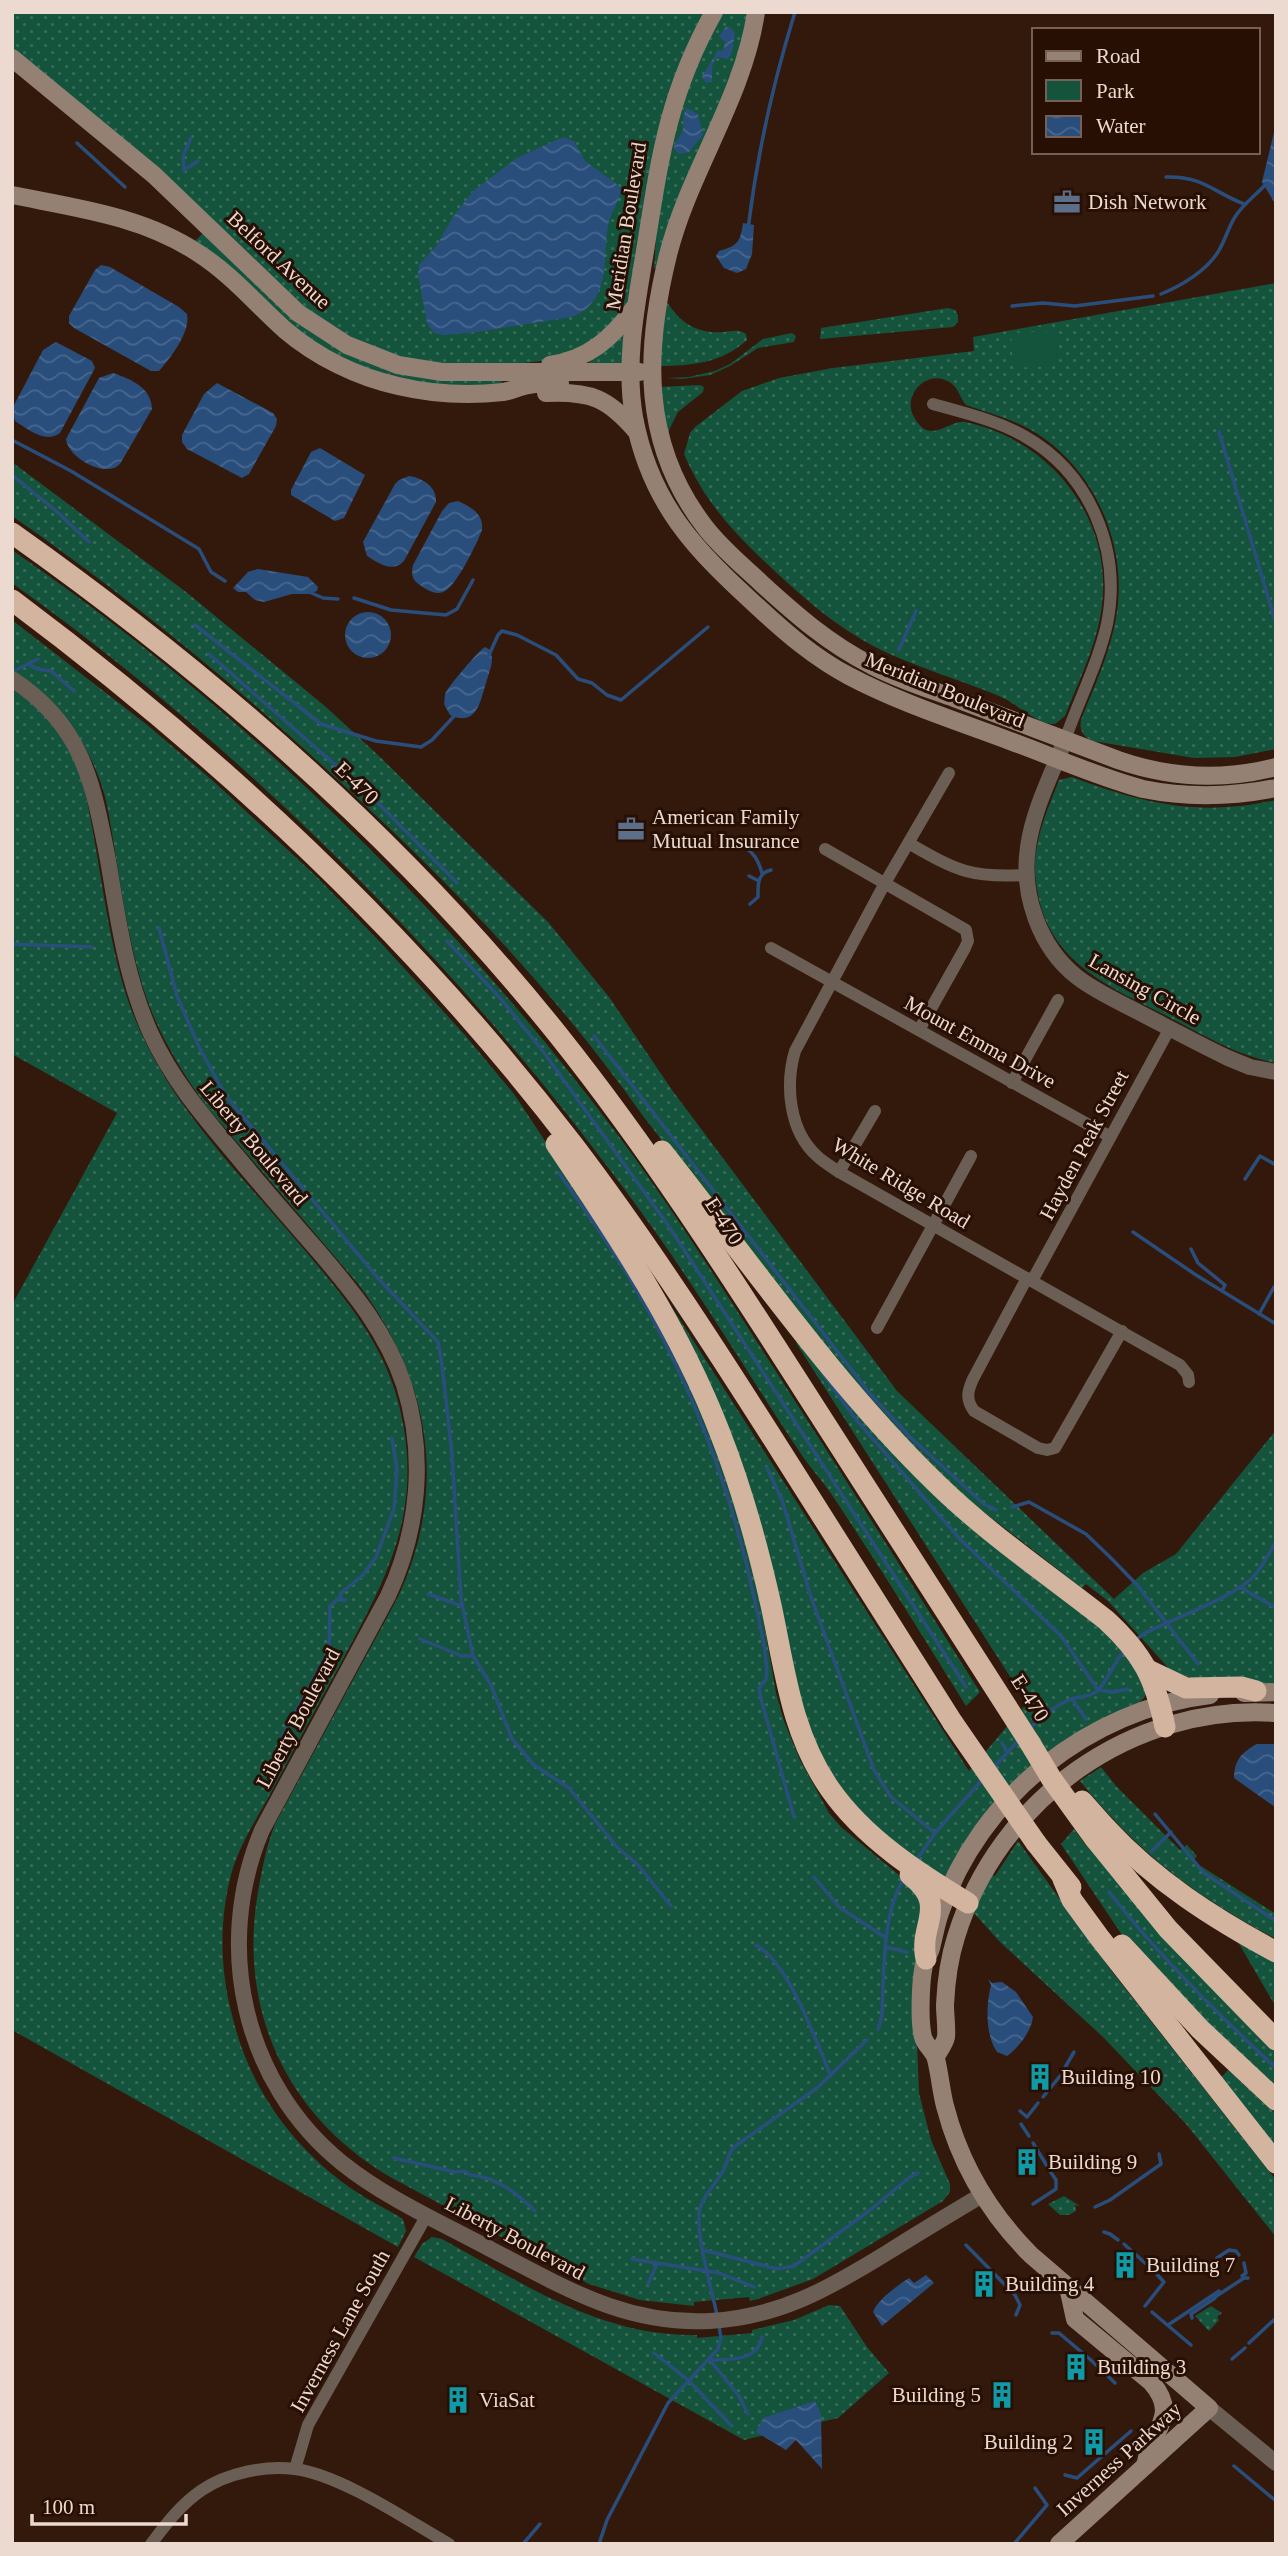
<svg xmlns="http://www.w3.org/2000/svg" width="1288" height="2556" font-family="Georgia,serif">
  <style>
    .green { fill: url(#green-dots) }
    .pitch { fill: #14543d }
    .water { fill: url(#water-waves) }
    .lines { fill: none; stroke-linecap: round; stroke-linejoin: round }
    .stream { stroke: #294e7c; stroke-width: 3.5 }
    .minor { stroke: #6b5e55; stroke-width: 12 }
    .tertiary { stroke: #6b5e55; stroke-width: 16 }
    .secondary { stroke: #958173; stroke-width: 18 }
    .motorway { stroke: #d3b49e; stroke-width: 21 }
    .motorway-bridge { stroke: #d3b49e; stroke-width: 21 }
    .labels { text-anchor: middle; stroke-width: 6; stroke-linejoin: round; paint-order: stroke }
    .poi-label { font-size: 21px; fill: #ecdad1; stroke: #280f04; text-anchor: start }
    .street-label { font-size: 21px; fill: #ecdad1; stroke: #280f04 }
  </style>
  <defs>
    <pattern id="green-dots" width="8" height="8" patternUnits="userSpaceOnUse" patternTransform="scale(1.75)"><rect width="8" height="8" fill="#14543d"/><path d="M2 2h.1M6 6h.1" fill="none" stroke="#366c58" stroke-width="1.8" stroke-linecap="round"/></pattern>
    <pattern id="water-waves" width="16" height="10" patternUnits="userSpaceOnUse" patternTransform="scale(1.75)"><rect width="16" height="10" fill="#294e7c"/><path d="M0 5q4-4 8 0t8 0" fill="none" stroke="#48678e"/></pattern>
  </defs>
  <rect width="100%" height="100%" fill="#33190c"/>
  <g class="green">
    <path d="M12,12H707L694,37L632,298L612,330L555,360L476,367H453L382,354L322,324L12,51Z"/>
    <path d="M721,12H751L742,51L659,269L654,268L659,202L674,119Z"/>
    <path d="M206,230L338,347L501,378L502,383L486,386L446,388L386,377L318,347L193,243Z"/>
    <path d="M1276,283V749L1235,757L1194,758L1093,741C1083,737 1079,730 1081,720C1094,687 1110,653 1116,618C1129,546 1095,467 1031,430C1010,418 988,413 966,405C960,398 959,389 951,383C929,367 901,394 914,417C930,447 949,419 965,422C1049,439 1113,517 1102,605C1098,643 1079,680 1065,716L1055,724C1035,724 1017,703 999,696C958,679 915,667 875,647C839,628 808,602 778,574C739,538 705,504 684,454L690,433L695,427L742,391L779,378L833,368L974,351L973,337Z"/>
    <path d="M667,302C681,324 698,334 724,332C733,331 739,329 746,334L747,340C722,363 691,366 659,366L656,359Z"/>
    <path d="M948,308L955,310L958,315V322L953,327L820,339L821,328Z"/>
    <path d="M792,333L796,336L794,342L758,348L730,366L710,375L682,379L667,378L689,377L715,371L730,364L763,339Z"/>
    <path d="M622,335L624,336V366L587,364Z"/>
    <path d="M700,385L704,387L703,392L678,412L668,432L658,387Z"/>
    <path d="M12,462L186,592L326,707L380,757L548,922L609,997L672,1090L897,1391L1114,1599L1143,1573L1176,1554L1276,1430V1686L1200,1680L1172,1672L1108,1601L1086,1584L1082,1588L962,1495L848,1379L643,1116C564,1004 471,905 372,812C259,704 140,605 12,516Z"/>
    <path d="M12,550C241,708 444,905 611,1126C668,1201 717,1280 768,1359C839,1469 910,1581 980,1692L966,1706C923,1637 880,1567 834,1498C825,1484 813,1471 803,1457C764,1399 728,1339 689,1281C651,1223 609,1168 566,1113C407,913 220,732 12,583Z"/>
    <path d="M12,620L146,724L212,780L316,876L382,944L464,1034L514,1094L642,1288L714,1435L754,1565L776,1693L784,1721L800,1760L829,1813L841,1827L923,1895L916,2018L919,2093L931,2140L950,2184V2192L943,2201L813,2279L758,2299L750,2301L749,2297L694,2302V2306L640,2300L589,2284L392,2178C285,2116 236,2007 259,1886C263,1865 267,1844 275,1824L398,1597C449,1487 430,1380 359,1285L207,1107C186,1078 167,1048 153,1015C127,951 120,873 107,805C94,748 61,703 12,671Z"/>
    <path d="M12,688C41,707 65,736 78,769C86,791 90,815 94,838C105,898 112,962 135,1019C171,1107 241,1175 302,1247C350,1304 392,1352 404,1429C419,1522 383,1584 341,1663C318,1704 296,1746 274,1787C259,1815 239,1845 231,1875C219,1921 220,1970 232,2015C248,2085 291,2146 349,2187C366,2199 385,2208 403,2219L406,2231L398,2247L12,2030V1305L117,1113L12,1054Z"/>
    <path d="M1072,777C1144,804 1200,817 1276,800V1063C1235,1055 1200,1033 1163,1014C1110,987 1053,963 1039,899C1035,881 1033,863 1037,846C1041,823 1051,801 1059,780Z"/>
    <path d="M666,1298L969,1771L1027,1703L796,1343L801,1337L851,1401L1099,1623L1132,1659L1147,1691L1144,1698L1135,1706L1067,1740L944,1879L879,1830L855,1807L812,1744L781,1618Z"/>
    <path d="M1101,1767L1116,1786L1180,1850L1187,1845L1197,1856L1193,1861L1276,1914V1939C1195,1896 1138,1853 1080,1781Z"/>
    <path d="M1074,1829L1087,1847L1090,1845L1276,2050V2090L1233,2050L1124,1938L1061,1844Z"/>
    <path d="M1018,1841L1113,1973L1276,2180V2237L1186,2124L1103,2037L1000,1942L972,1911L990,1874L995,1876Z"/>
    <path d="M1238,1942L1276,1963V2007Z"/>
    <path d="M1228,2070L1276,2114V2150L1220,2079Z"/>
    <path d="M1064,2196L1080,2206L1075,2205L1076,2211L1069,2215H1060L1048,2204Z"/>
    <path d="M432,2237L442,2239C522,2283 601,2337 697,2335V2338L752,2333V2330L794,2320L829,2305L840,2306L867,2347L889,2373L838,2418L744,2440L414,2257L422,2244Z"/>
    <path d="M1211,2306L1222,2313L1217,2317L1219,2320L1209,2331L1195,2316Z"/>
  </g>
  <path class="pitch" d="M1055,331L1057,366L1013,368L1011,333Z"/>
  <g class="water">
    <path d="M726,27H730L735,33L732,52L728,59L716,57L712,66V81L706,83L702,77L718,50L723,51L725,42L719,36Z"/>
    <path d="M687,108L698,114L703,135L689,152L679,154L674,149C675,139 679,139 682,132C686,123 680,117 687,108Z"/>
    <path d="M1276,124V205L1262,182Z"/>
    <path d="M563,137L574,141L585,161L618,185L621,190C619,203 610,213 608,226C602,258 612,303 571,317L477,332L444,335L434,333L427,323L418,274L419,265L437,245L453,217L473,191L517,158Z"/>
    <path d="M743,223L754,225L752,254L746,269L737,273L724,268L716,256L719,251C738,245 740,243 743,223Z"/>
    <path d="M101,265L110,267L179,307L187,314C191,332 170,358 159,371H151L74,328L69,323V316L95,270Z"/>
    <path d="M56,342L92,361L95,368L60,433C45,444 28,429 15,421L12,409L43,350Z"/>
    <path d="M113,373C133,380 151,388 152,409L120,464C106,479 68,458 66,439L99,378Z"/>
    <path d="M217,383L273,413L277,419L276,426L249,474L242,478L187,449L182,442V435L204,394Z"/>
    <path d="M320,448L365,475L344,518L335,521L291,495V490L311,452Z"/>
    <path d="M409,476C423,478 437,487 436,502L404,561C392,573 380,564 367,556L363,542L395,484L399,480Z"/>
    <path d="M458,501C471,507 484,514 482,530C477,543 457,585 445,591C437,596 426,590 420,585C412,580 411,574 413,565L442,511L449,503Z"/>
    <path d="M258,569L308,577L318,587L317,591L309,594H292L264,602L255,600L246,592H238L233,588L248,572Z"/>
    <circle cx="368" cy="635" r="23"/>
    <path d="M485,647L490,650C495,662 489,671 486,683C480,702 477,727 450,715L444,704C445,699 444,697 446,692C449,686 479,650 485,647Z"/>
    <path d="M1257,1744H1276L1275,1807L1234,1778C1234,1760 1242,1752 1257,1744Z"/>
    <path d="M988,1979L992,1983L1002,1982L1016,1992L1033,2017C1031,2032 1019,2047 1007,2056L997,2052C985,2035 986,2005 991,1985Z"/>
    <path d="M926,2275L934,2283L882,2326L873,2312C878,2299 897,2286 909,2278L914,2283Z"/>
    <path d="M815,2401L821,2414L822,2469L796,2440L786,2450L756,2432L763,2418Z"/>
  </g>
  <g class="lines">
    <g class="stream">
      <path d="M191,138L183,156L184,170L198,161"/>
      <path d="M77,143L125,187"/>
      <path d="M1166,177C1203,176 1213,192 1244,204"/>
      <path d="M748,229C757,155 773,83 795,12"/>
      <path d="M1161,294C1181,286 1206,271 1218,252C1225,241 1228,228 1235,217C1243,204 1255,196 1265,185"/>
      <path d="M1012,306L1043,303L1075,306L1153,296"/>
      <path d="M1219,432L1276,624"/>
      <path d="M12,440L71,471L199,549L211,572L225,581"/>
      <path d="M12,475L55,510L89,542"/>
      <path d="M307,591L323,598L338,599"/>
      <path d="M354,598L391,610L446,615L457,609L473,580"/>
      <path d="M195,625L321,724L376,741L421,747L432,740L456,714"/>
      <path d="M899,650L916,611"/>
      <path d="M209,654L373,798L457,883"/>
      <path d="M489,655L498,635L502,631L517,635L556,655L578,679L592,683L607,695L621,700L708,627"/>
      <path d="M28,664L37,669L51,671L74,691"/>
      <path d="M16,670L38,659"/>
      <path d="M739,844C753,851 758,859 762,873"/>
      <path d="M749,876L759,881"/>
      <path d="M750,904L758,897C758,885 757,873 771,870"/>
      <path d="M159,928L177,996L200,1049L226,1096L377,1277L438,1342L442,1365L452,1454L461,1599L473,1656L491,1685L512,1739L534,1765L569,1788L617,1847L638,1865L671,1906"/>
      <path d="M447,941L501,999L542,1050L668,1225L966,1687"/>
      <path d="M12,944L92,947"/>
      <path d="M594,1036L871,1395L911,1438L984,1504L996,1510"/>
      <path d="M559,1173C583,1208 609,1243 630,1279C691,1381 732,1490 756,1606C759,1621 770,1666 766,1679C764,1682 762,1685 759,1688L761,1699L794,1817"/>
      <path d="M1245,1179L1260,1156L1276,1165"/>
      <path d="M1133,1232L1196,1275L1276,1324"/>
      <path d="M1191,1249L1198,1263L1225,1285L1222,1291"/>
      <path d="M1259,1314L1274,1287"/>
      <path d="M823,1374L854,1417L959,1538L1061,1636L1098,1690L1113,1692L1128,1689"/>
      <path d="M767,1468L782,1500L811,1597L874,1770L891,1797L935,1833"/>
      <path d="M1012,1507L1029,1502L1086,1534L1112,1559L1138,1586L1198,1664"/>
      <path d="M1240,1587L1276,1608"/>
      <path d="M428,1594L462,1606"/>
      <path d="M346,1600H342L340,1594L363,1575L376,1557L394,1509L397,1469L392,1438"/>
      <path d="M420,1639L462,1656H473"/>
      <path d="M1136,1640L1143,1634C1172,1619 1230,1599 1252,1578C1262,1568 1269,1554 1276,1541"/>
      <path d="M1072,1699L1086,1719"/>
      <path d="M1030,1728C1043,1716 1054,1706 1071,1699C1079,1696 1090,1698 1097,1691C1109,1680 1113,1662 1125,1650"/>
      <path d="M281,1739L329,1650L330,1606L340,1597"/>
      <path d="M1002,1743L1007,1752"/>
      <path d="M994,1767L1020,1739"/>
      <path d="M1155,1814L1204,1873L1276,1921"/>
      <path d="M1151,1852L1171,1832"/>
      <path d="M916,1861L935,1833L982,1780"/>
      <path d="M814,1877L839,1907L886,1938"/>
      <path d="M1109,1892C1159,1956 1216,2013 1276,2068"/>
      <path d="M756,1945C790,1964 815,2040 831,2076"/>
      <path d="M885,1947L907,1952"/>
      <path d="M878,2029C884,2016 882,2000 883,1986C884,1954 886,1906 904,1879"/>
      <path d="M1063,2071L1074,2052"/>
      <path d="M1043,2097L1060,2076"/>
      <path d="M1020,2111L1027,2117L1038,2103"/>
      <path d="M1021,2124L1029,2136"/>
      <path d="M1033,2143L1047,2166"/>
      <path d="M394,2158L455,2172L465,2171L470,2175C495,2176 517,2193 535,2211"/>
      <path d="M1033,2204L1056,2189V2180L1050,2171"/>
      <path d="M1095,2207L1110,2200L1161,2164L1159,2154"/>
      <path d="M1104,2232L1110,2234L1118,2240"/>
      <path d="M1124,2244L1145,2263"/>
      <path d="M966,2245L1015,2295L1020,2305L1016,2315"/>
      <path d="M703,2250L777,2269L794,2266L870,2210L910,2177L918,2173"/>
      <path d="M1217,2258L1229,2250L1236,2251L1239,2255"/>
      <path d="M632,2259L719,2273L754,2287"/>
      <path d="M1194,2273L1211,2262"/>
      <path d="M1242,2276L1246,2273L1244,2263"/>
      <path d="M648,2284L657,2264"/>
      <path d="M1215,2297L1244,2278H1248"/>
      <path d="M1145,2306L1164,2282L1151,2268"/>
      <path d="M1152,2312L1191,2345"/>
      <path d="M717,2315C712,2290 694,2230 700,2208C704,2194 716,2184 723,2171C728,2162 727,2155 734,2147L817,2088L867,2040"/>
      <path d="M1192,2318L1191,2314L1215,2298"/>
      <path d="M1168,2325L1219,2291"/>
      <path d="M1052,2333H1059L1092,2361"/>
      <path d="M1249,2343L1276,2318"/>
      <path d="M654,2353L688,2380L731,2425"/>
      <path d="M1232,2359L1245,2348"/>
      <path d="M710,2360L739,2396L748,2414"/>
      <path d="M710,2360C731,2359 757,2362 762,2337"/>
      <path d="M1093,2362L1115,2383"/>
      <path d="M1234,2466L1276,2501"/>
      <path d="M1065,2475L1077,2478L1131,2431"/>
      <path d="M523,2544L540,2524"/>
      <path d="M599,2544L607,2520L668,2403L718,2349L721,2338L719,2326"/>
      <path d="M1014,2544L1047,2505L1035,2488"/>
    </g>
    <g class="minor">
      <path d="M933,404C964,413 996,420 1024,436C1090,473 1122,550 1107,624C1098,664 1078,702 1065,740"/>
      <path d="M949,773L885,883L795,1051C785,1085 789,1131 817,1156C823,1162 832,1167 839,1172L1180,1365L1188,1375L1189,1382"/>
      <path d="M910,844C957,871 971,878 1026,875"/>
      <path d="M825,849L966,930L968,941L965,948L919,1030"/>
      <path d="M771,948L1109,1136"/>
      <path d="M1012,1083L1058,1000"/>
      <path d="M839,1172L875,1111"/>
      <path d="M1027,1278L973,1379C967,1392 966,1400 974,1411L1038,1448L1047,1450L1055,1448L1122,1331"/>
      <path d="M1032,1281L1170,1028"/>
      <path d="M877,1328L971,1156"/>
      <path d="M295,2469L308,2425L427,2215"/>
      <path d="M151,2544C166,2524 181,2504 202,2490C227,2473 266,2465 295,2469C341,2475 407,2520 449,2544"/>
    </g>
    <g class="tertiary">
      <path d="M12,679C83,725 93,783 108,860C118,919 126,979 151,1034C172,1080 204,1117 236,1155C263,1188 291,1220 319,1252C354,1293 387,1333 404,1385C426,1455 419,1530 388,1596L262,1830C213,1946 243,2083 342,2163C387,2199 442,2223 492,2250C566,2288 624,2325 710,2321C779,2317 828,2289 885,2254C917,2234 950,2214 982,2195"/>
      <path d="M1065,740C1052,774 1033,810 1028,847C1021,894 1039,947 1077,977C1096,992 1120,1002 1142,1014C1171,1029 1199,1044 1228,1058L1250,1067L1276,1072"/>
      <path d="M1209,2408L1276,2463"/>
    </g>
    <g class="secondary">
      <path d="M714,12C669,92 660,156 646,245C637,301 624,360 634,417C650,504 696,551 759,608C787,634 815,658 849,676C900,703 957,721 1010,741C1054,757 1098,777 1143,789C1188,798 1231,797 1276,788"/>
      <path d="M756,12C743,99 689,171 668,255C644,352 641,444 705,527C721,548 742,565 761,583C795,614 829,644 871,665C897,679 926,688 954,698C1009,719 1063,739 1118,760C1170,778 1222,781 1276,767"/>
      <path d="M12,58L154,175L298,313L347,345L398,365L442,372H640"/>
      <path d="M12,195C76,208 142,216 198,253C231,274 256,304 285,330C317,357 357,377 398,386C432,394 468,396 503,392C512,391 520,386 529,385C539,383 550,383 560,383"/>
      <path d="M550,365C589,359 612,338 634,308"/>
      <path d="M546,393C591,391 608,398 637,432"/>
      <path d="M1244,1693L1276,1692"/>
      <path d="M936,2056C939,2051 945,2043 946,2037C947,2028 945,2015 945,2005C946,1982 949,1959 956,1937C998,1800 1131,1703 1276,1713"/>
      <path d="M1068,2287L1075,2319L1151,2382C1172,2406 1164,2420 1151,2444C1148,2450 1147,2459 1145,2466"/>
      <path d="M1059,2544L1209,2408L1031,2255C989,2213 960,2164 945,2106C941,2091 940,2075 936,2059C934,2051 925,2045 923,2037C919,2021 920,1974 926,1958C928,1955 930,1952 931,1948C934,1937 936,1924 940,1913C979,1797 1089,1709 1210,1695"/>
    </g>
    <g class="motorway">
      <path d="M12,533C214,676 404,842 559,1036C649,1149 727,1270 805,1392C880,1509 955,1626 1030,1743"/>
      <path d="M12,600C222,757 415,938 574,1146C649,1245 716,1349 782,1453C839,1543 896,1633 953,1723"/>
      <path d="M556,1144C618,1236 680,1329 720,1433C742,1489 758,1547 771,1605C785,1670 791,1733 830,1789C864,1838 918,1873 968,1903"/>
      <path d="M662,1151C751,1263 833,1383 936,1483C988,1534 1049,1575 1106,1620C1143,1654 1155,1678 1165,1727"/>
      <path d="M1148,1670L1186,1688L1241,1687L1256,1691"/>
      <path d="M1106,1828C1155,1881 1213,1918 1276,1952"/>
      <path d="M1095,1839L1168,1929L1276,2040"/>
      <path d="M1036,1843L1071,1887"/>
      <path d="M910,1875C950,1906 918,1924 926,1959"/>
      <path d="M1063,1879L1072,1900L1099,1937L1276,2163"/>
      <path d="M1122,1945L1200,2029L1276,2100"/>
    </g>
    <g class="motorway-bridge">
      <path d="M953,1723L1036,1843"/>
      <path d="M1030,1743L1051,1778L1095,1839"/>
      <path d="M1082,1801L1106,1828"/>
    </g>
  </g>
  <defs>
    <symbol id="office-bare" viewBox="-9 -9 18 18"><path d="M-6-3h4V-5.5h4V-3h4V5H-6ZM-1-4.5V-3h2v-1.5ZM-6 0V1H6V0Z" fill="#5c6f8a" stroke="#280f04" stroke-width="2.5" paint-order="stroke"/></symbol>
    <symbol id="building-bare" viewBox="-9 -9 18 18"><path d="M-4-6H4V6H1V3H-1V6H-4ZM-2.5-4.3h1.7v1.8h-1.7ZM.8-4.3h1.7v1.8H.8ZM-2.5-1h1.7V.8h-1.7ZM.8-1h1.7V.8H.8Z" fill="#0f9aa8" stroke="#280f04" stroke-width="2.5" paint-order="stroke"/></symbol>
  </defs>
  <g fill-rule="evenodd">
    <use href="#office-bare" x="1048" y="183" width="38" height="38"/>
    <use href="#office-bare" x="612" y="810" width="38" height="38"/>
    <use href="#building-bare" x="1021" y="2058" width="38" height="38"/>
    <use href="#building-bare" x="1008" y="2143" width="38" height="38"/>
    <use href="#building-bare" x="1106" y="2246" width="38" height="38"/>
    <use href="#building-bare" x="965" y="2265" width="38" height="38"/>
    <use href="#building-bare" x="1057" y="2348" width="38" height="38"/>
    <use href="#building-bare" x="983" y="2376" width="38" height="38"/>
    <use href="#building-bare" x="439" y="2381" width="38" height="38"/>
    <use href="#building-bare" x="1075" y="2423" width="38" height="38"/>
  </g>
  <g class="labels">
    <g class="poi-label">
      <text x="1088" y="209">Dish Network</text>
      <text x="652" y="824">American Family<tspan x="652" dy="24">Mutual Insurance</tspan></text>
      <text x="1061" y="2084">Building 10</text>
      <text x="1048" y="2169">Building 9</text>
      <text x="1146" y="2272">Building 7</text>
      <text x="1005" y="2291">Building 4</text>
      <text x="1097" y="2374">Building 3</text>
      <text x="981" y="2402" text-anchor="end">Building 5</text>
      <text x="479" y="2407">ViaSat</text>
      <text x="1073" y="2449" text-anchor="end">Building 2</text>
    </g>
    <g class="street-label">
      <text transform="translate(626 226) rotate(-81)" y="7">Meridian Boulevard</text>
      <text transform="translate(279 260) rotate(43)" y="7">Belford Avenue</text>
      <text transform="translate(945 690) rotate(22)" y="7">Meridian Boulevard</text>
      <text transform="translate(357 783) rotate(44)" y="7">E-470</text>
      <text transform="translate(1145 989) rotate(29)" y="7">Lansing Circle</text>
      <text transform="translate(980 1042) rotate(29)" y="7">Mount Emma Drive</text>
      <text transform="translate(254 1143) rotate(50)" y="7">Liberty Boulevard</text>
      <text transform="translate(1084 1145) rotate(-62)" y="7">Hayden Peak Street</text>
      <text transform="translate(901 1183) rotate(31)" y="7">White Ridge Road</text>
      <text transform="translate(724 1221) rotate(57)" y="7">E-470</text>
      <text transform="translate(1030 1698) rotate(57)" y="7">E-470</text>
      <text transform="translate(298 1718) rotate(-62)" y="7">Liberty Boulevard</text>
      <text transform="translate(515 2238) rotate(28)" y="7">Liberty Boulevard</text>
      <text transform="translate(340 2331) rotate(-61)" y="7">Inverness Lane South</text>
      <text transform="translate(1119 2459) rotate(-42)" y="7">Inverness Parkway</text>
    </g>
  </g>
  <rect width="1288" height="2556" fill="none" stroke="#ecdad1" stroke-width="28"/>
  <rect x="1032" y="28" width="228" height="126" fill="#280f04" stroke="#766056" stroke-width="2"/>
  <rect x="1046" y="51" width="35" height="10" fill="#958173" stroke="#766056" stroke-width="2"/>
  <text x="1096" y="63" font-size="21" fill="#ecdad1">Road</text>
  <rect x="1046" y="80" width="35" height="21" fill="#14543d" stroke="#766056" stroke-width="2"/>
  <text x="1096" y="98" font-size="21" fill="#ecdad1">Park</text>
  <rect x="1046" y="116" width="35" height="21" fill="url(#water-waves)" stroke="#766056" stroke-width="2"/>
  <text x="1096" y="133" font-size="21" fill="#ecdad1">Water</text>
  <path d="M32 2514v10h154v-10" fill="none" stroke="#ecdad1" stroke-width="3.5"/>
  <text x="42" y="2514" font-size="21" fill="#ecdad1" stroke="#280f04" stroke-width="5" paint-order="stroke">100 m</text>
</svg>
